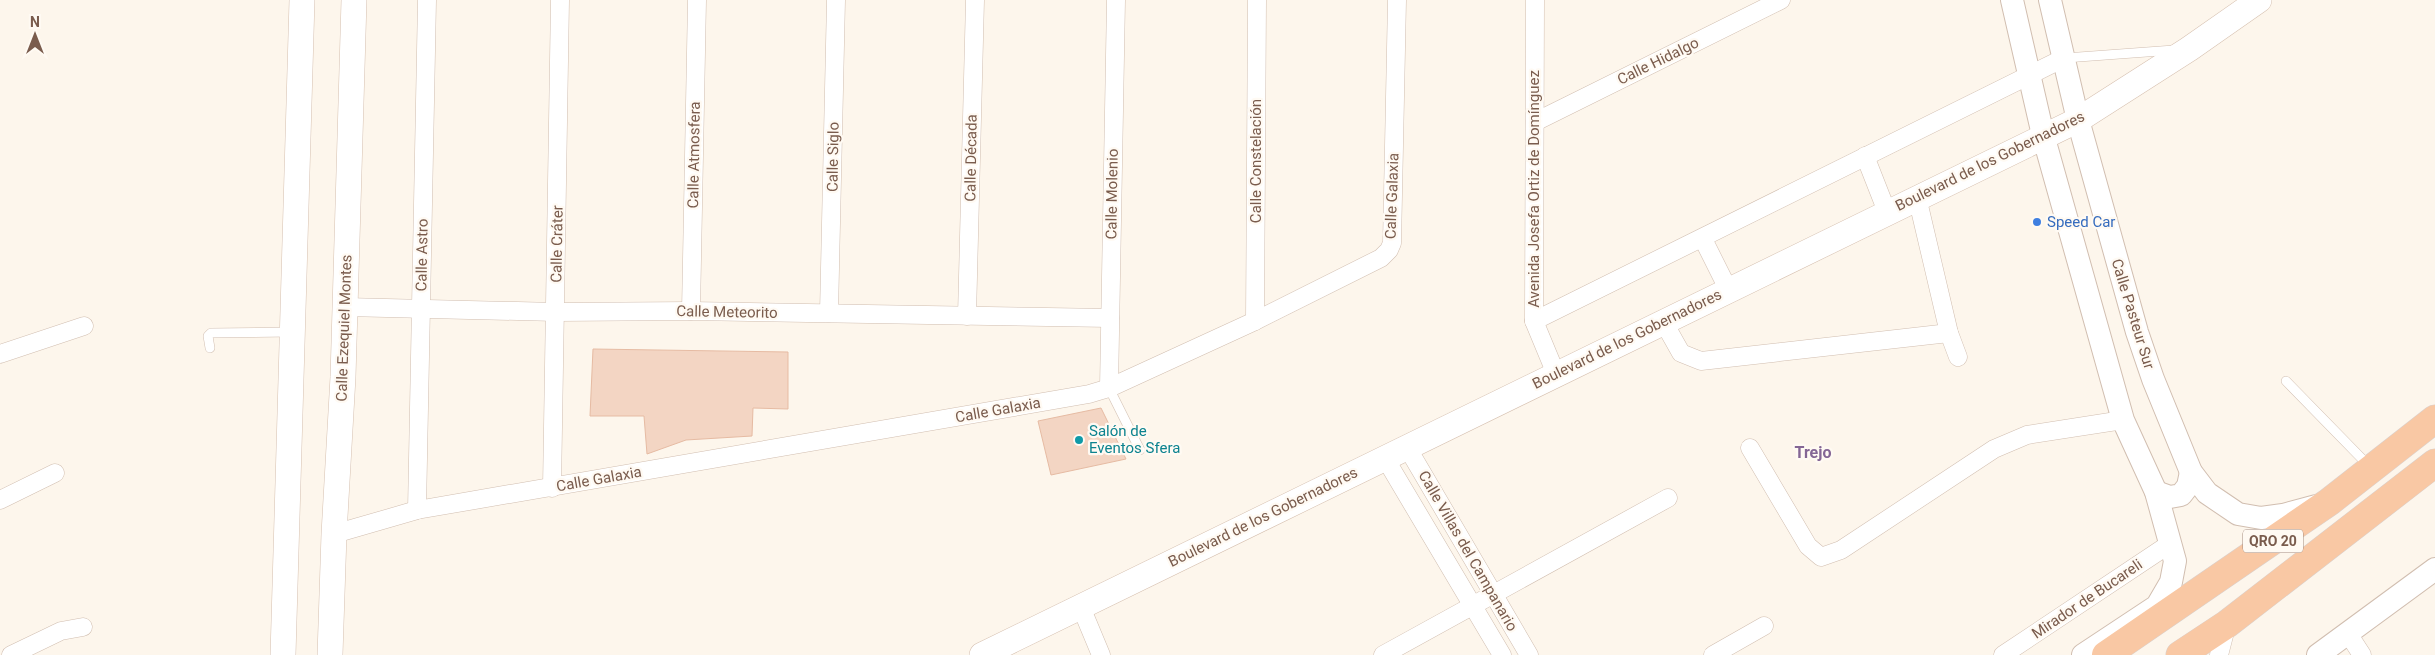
<svg xmlns="http://www.w3.org/2000/svg" width="2435" height="655" font-family="Roboto,sans-serif">
  <style>
    .building { fill: #f3d5c3; stroke: #e6bba3 }
    .lines { fill: none; stroke-linecap: round; stroke-linejoin: round }
    .service-casing { stroke: #d1beb0; stroke-width: 10 }
    .minor-casing { stroke: #d1beb0; stroke-width: 19 }
    .tertiary-casing { stroke: #d1beb0; stroke-width: 24 }
    .secondary-casing { stroke: #d6c0b0; stroke-width: 26 }
    .trunk-casing { stroke: #dad1cd; stroke-width: 29 }
    .service { stroke: #fff; stroke-width: 9 }
    .minor { stroke: #fff; stroke-width: 18 }
    .tertiary { stroke: #fff; stroke-width: 22 }
    .secondary { stroke: #fff; stroke-width: 25 }
    .trunk { stroke: #f9c8a4; stroke-width: 28 }
    .shop-dot { fill: #3f7fe0; stroke: #fffaf3; stroke-width: 2 }
    .culture-dot { fill: #0f9aa8; stroke: #fffaf3; stroke-width: 2 }
    .labels { text-anchor: middle; stroke-width: 4.5; stroke-linejoin: round; paint-order: stroke }
    .shield { fill: #fffaf3; stroke: #a28b7f; stroke-width: 1 }
    .shield-label { font-size: 14px; font-weight: bold; fill: #7a5c4d }
    .street-label { font-size: 15px; fill: #7a5c4d; stroke: #fffaf3 }
    .shop-label { font-size: 15px; fill: #366cbe; stroke: #fffaf3; text-anchor: start }
    .culture-label { font-size: 15px; fill: #0d838f; stroke: #fffaf3; text-anchor: start }
    .neighbourhood-label { font-size: 16px; font-weight: bold; fill: #846695; stroke: #fffaf3 }
  </style>
  <rect width="100%" height="100%" fill="#fdf6ec"/>
  <g class="building">
    <path d="M593,349L788,352V409L753,408L752,436L686,440L647,454L644,416H590Z"/>
    <path d="M1101,408L1126,459L1051,475L1038,421Z"/>
  </g>
  <g class="lines">
    <defs>
      <g id="service">
        <path d="M2065,58L2174,50"/>
        <path d="M210,348L208,336L211,333L290,332"/>
        <path d="M2286,381L2370,467"/>
        <path d="M1109,388L1140,450"/>
      </g>
      <g id="minor">
        <path d="M1535,0L1534,321L1556,374"/>
        <path d="M1535,122L1781,0"/>
        <path d="M1865,156L1887,212"/>
        <path d="M1917,197L1949,333L1958,357"/>
        <path d="M1703,239L1728,289"/>
        <path d="M345,307L556,312L691,311L1110,318"/>
        <path d="M691,311L697,0"/>
        <path d="M829,313L836,0"/>
        <path d="M967,316L975,0"/>
        <path d="M1255,321L1257,0"/>
        <path d="M1534,321L2064,58"/>
        <path d="M1663,321L1681,353L1701,361L1949,333"/>
        <path d="M0,354L84,326"/>
        <path d="M1109,388L1116,0"/>
        <path d="M1407,447L1529,655"/>
        <path d="M1750,448L1808,546L1821,557L1841,550L1994,449L2027,435L2123,420"/>
        <path d="M1385,458L1502,655"/>
        <path d="M552,488L560,0"/>
        <path d="M0,500L55,473"/>
        <path d="M417,510L427,0"/>
        <path d="M334,534L417,510L1089,394L1109,388L1255,321L1381,258L1389,250L1392,243L1397,0"/>
        <path d="M1081,607L1101,655"/>
        <path d="M2347,632L2362,655"/>
        <path d="M11,655L61,631L83,627"/>
        <path d="M1383,655L1668,498"/>
        <path d="M1713,655L1764,626"/>
        <path d="M2003,655L2171,543"/>
        <path d="M2219,655L2227,624"/>
      </g>
      <g id="tertiary">
        <path d="M2012,0L2043,135L2123,420L2156,492L2175,561L2171,582L2157,606L2083,655"/>
        <path d="M2050,0L2078,120L2137,332L2153,379L2191,472L2207,493L2238,514L2261,518L2283,515L2316,506"/>
        <path d="M2156,492L2170,497L2181,495L2188,486L2191,472"/>
        <path d="M2318,655L2435,569"/>
      </g>
      <g id="secondary">
        <path d="M283,655L302,0"/>
        <path d="M330,655L334,534L343,377L354,0"/>
        <path d="M982,655L2078,120L2189,49L2259,0"/>
      </g>
      <g id="trunk">
        <path d="M2106,655L2329,502L2435,419"/>
        <path d="M2180,655L2227,624L2435,463"/>
      </g>
    </defs>
    <use href="#service" class="service-casing"/>
    <use href="#minor" class="minor-casing"/>
    <use href="#tertiary" class="tertiary-casing"/>
    <use href="#secondary" class="secondary-casing"/>
    <use href="#trunk" class="trunk-casing"/>
    <use href="#service" class="service"/>
    <use href="#minor" class="minor"/>
    <use href="#tertiary" class="tertiary"/>
    <use href="#secondary" class="secondary"/>
    <use href="#trunk" class="trunk"/>
  </g>
  <circle class="shop-dot" cx="2037" cy="222" r="5"/>
  <circle class="culture-dot" cx="1079" cy="440" r="5"/>
  <g class="labels">
    <rect class="shield" x="2243" y="529.5" width="60" height="23" rx="4"/>
    <g class="shield-label">
      <text x="2273" y="546">QRO 20</text>
    </g>
    <g class="street-label">
      <text transform="translate(1658 61) rotate(-26)" y="5">Calle Hidalgo</text>
      <text transform="translate(694 155) rotate(-89)" y="5">Calle Atmosfera</text>
      <text transform="translate(833 157) rotate(-89)" y="5">Calle Siglo</text>
      <text transform="translate(971 158) rotate(-89)" y="5">Calle Década</text>
      <text transform="translate(1256 161) rotate(-90)" y="5">Calle Constelación</text>
      <text transform="translate(1990 161) rotate(-26)" y="5">Boulevard de los Gobernadores</text>
      <text transform="translate(1534 189) rotate(-90)" y="5">Avenida Josefa Ortiz de Domínguez</text>
      <text transform="translate(1112 194) rotate(-89)" y="5">Calle Molenio</text>
      <text transform="translate(1392 196) rotate(-88)" y="5">Calle Galaxia</text>
      <text transform="translate(557 244) rotate(-89)" y="5">Calle Cráter</text>
      <text transform="translate(422 255) rotate(-89)" y="5">Calle Astro</text>
      <text transform="translate(727 312) rotate(1)" y="5">Calle Meteorito</text>
      <text transform="translate(2133 314) rotate(73)" y="5">Calle Pasteur Sur</text>
      <text transform="translate(344 328) rotate(-88)" y="5">Calle Ezequiel Montes</text>
      <text transform="translate(1627 339) rotate(-26)" y="5">Boulevard de los Gobernadores</text>
      <text transform="translate(998 410) rotate(-10)" y="5">Calle Galaxia</text>
      <text transform="translate(599 479) rotate(-10)" y="5">Calle Galaxia</text>
      <text transform="translate(1263 517) rotate(-26)" y="5">Boulevard de los Gobernadores</text>
      <text transform="translate(1468 551) rotate(60)" y="5">Calle Villas del Campanario</text>
      <text transform="translate(2087 599) rotate(-34)" y="5">Mirador de Bucareli</text>
    </g>
    <g class="shop-label">
      <text x="2047" y="227">Speed Car</text>
    </g>
    <g class="culture-label">
      <text x="1089" y="436">Salón de<tspan x="1089" dy="17">Eventos Sfera</tspan></text>
    </g>
    <g class="neighbourhood-label">
      <text x="1813" y="458">Trejo</text>
    </g>
  </g>
  <g transform="translate(35 35)" stroke="#fffaf3" stroke-width="4" paint-order="stroke">
  <path d="M0-4L9 19L0 12L-9 19Z" fill="#7a5c4d"/>
  <text y="-8" font-size="14" font-weight="bold" text-anchor="middle" fill="#7a5c4d">N</text>
  </g>
</svg>
